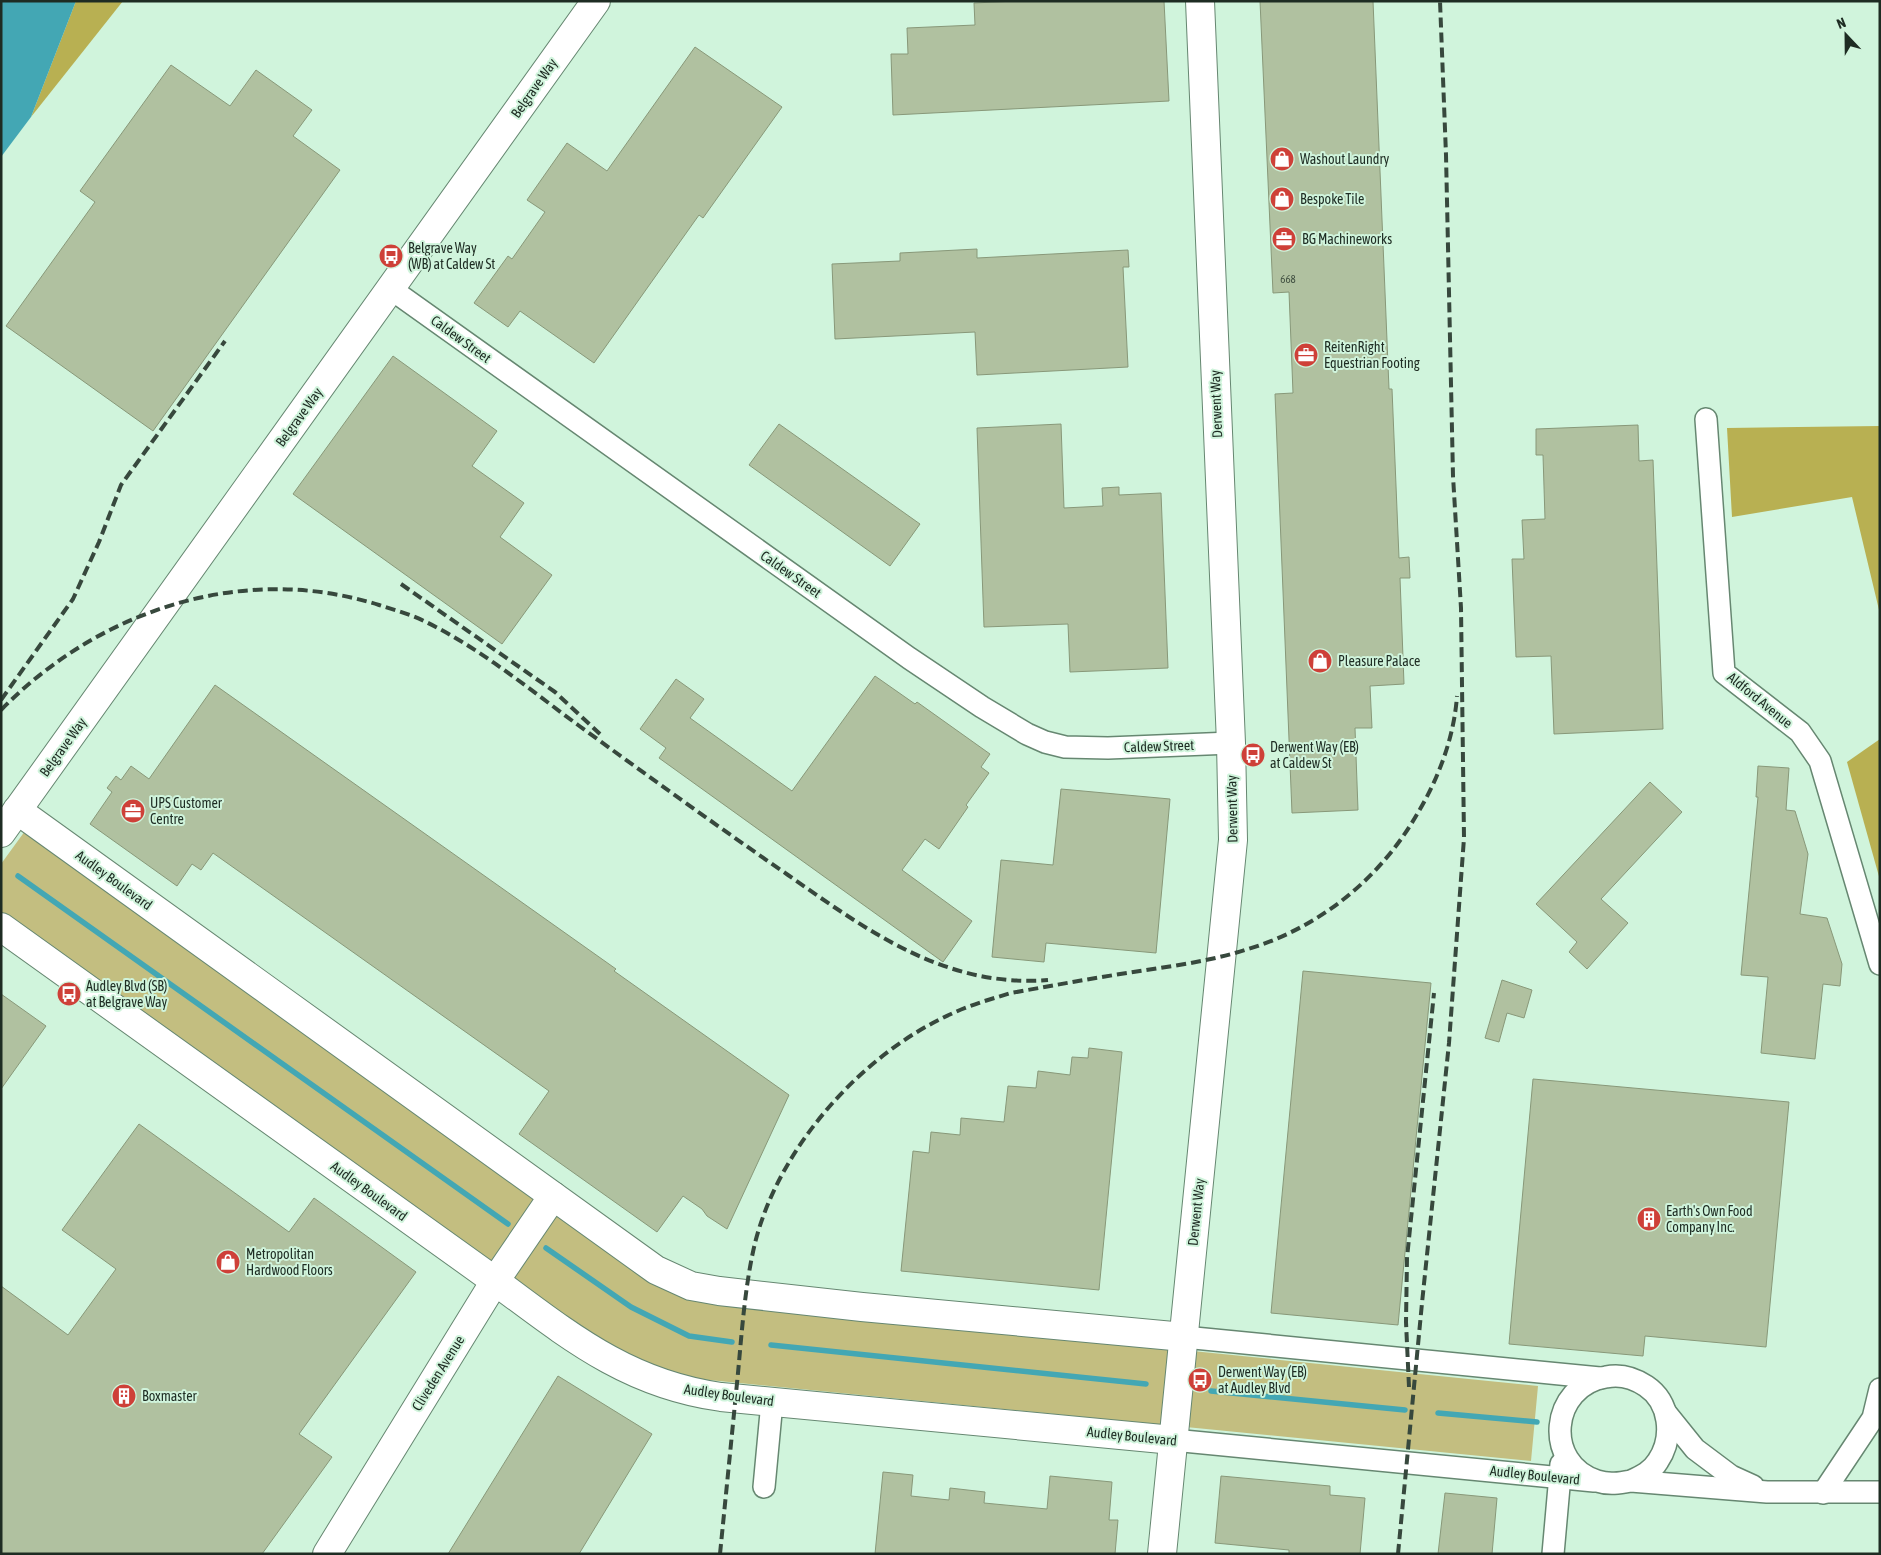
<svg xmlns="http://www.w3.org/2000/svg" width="1881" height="1555" font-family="'Asap Condensed',sans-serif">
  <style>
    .green { fill: #c3be80 }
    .forest { fill: #b8b052 }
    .water { fill: #43a7b4 }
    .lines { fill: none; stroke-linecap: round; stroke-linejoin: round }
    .stream { stroke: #43a7b4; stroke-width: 5.5 }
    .building { fill: #b0c1a0; stroke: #889879 }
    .minor-casing { stroke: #668771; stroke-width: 24 }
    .tertiary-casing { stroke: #668771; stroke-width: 30 }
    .minor { stroke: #fff; stroke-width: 21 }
    .tertiary { stroke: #fff; stroke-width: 28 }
    .rail { stroke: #37483d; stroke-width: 4; stroke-dasharray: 10 5; stroke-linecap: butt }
    .labels { text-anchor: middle; stroke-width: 4; stroke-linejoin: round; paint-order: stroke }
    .number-label { font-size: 11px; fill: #425142 }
    .street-label { font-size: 14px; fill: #1e2c23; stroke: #d0f4dc }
    .poi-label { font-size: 14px; fill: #1e2c23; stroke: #d0f4dc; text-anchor: start }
  </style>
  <rect width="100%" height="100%" fill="#d0f4dc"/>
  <path class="green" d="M25,831L651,1283L707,1302L1538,1386L1531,1461L679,1377L624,1355L564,1320L1,916V864Z"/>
  <g class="forest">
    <path d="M76,1H123L31,117Z"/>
    <path d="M1880,426V614L1852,497L1732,517L1727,428Z"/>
    <path d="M1880,739V880L1847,762Z"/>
  </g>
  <path class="water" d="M1,1H76L31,117L1,157Z"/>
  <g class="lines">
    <g class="stream">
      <path d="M18,876L508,1224"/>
      <path d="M546,1248L631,1307L689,1336L732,1342"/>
      <path d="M771,1345L1146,1384"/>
      <path d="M1211,1391L1405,1410"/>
      <path d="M1438,1413L1537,1422"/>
    </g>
  </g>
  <g class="building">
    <path d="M1016,1H1164L1169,101L893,115L891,54H908L907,28L975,25L974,3Z"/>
    <path d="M1260,1H1373L1389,389H1392L1399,558L1409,557L1410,578H1400L1404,684L1370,686L1372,728H1355L1358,810L1292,813L1275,394L1293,393L1289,292L1273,293Z"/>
    <path d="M695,47L782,107L703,218L699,215L594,363L520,311L508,327L474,303L508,256L512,259L545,212L527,200L567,143L607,171Z"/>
    <path d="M171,65L230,106L256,70L312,110L293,136L340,170L153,431L6,326L95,202L80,191Z"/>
    <path d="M977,249V258L1128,250L1129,267H1123L1128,367L977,375L975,332L835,339L832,264L900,261V253Z"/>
    <path d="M393,356L497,431L472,466L524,503L500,537L552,575L502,644L293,494Z"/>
    <path d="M779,424L920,524L890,566L749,465Z"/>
    <path d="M1061,424L1064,508L1103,506L1102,488L1119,487V495L1161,493L1168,668L1070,672L1068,624L984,627L977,428Z"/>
    <path d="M1638,425L1639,461L1653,460L1663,729L1554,734L1551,656L1516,657L1512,559H1524L1522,520L1545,519L1543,455H1536V429Z"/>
    <path d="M875,676L915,704L917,702L990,754L981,767L989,773L966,805L968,807L939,849L925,839L902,870L972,921L943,962L659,758L666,748L640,729L676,679L704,699L690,718L792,791Z"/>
    <path d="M215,685L616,969L614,971L789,1095L727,1229L707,1216L702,1209L683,1196L657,1232L519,1134L549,1091L213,853L201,870L192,864L177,886L90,824L112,792L107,788L116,776L121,780L131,766L149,779Z"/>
    <path d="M1758,766L1789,768L1786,810L1795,811L1808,854L1800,914L1827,918L1842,964L1840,986L1823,984L1815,1059L1761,1053L1768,977L1741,975L1758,797H1756Z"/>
    <path d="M1650,782L1682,812L1601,899L1628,923L1587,969L1569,952L1577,942L1536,904Z"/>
    <path d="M1061,789L1170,799L1156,953L1046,943L1044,962L992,957L1001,860L1053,865Z"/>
    <path d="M1303,971L1431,983L1398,1325L1271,1313Z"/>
    <path d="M1502,980L1532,990L1524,1018L1507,1013L1499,1042L1485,1038Z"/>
    <path d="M1,994L46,1026L1,1089Z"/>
    <path d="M1089,1048L1122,1052L1099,1290L901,1271L913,1151L929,1153L931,1132L960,1135L961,1118L1004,1122L1008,1086L1036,1088L1038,1071L1070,1075L1072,1057L1088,1058Z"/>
    <path d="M1533,1079L1789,1102L1766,1347L1645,1336L1643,1356L1509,1344Z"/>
    <path d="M139,1124L289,1232L314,1198L416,1272L299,1434L332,1457L262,1554H1V1286L68,1335L116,1269L62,1230Z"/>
    <path d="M558,1376L652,1434L579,1554H448Z"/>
    <path d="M883,1472L913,1475L911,1496L949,1500L950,1488L985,1492L984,1503L1047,1509L1050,1476L1112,1482L1109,1520H1118L1115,1554H875Z"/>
    <path d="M1221,1476L1330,1486V1495L1365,1498L1360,1554H1289V1550L1215,1543Z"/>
    <path d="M1445,1493L1497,1498L1492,1554H1438Z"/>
  </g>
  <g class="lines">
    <defs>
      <g id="minor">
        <path d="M391,289L909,658L982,707L1027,734L1045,742L1065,747L1108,748L1231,743"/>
        <path d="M1706,419L1724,673L1800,732L1820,761L1880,964"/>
        <path d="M1184,1337L1600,1378"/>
        <path d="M1666,1413L1695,1449L1731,1476L1753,1486"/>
        <path d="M1173,1440L1594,1481"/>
        <path d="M1631,1481C1642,1476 1652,1471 1658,1461C1674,1437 1670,1402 1646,1386C1634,1378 1620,1374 1606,1377C1550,1386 1543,1464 1597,1481C1609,1485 1620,1483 1631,1481L1767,1492H1880"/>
        <path d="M764,1487L772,1402"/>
        <path d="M1823,1493L1873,1418L1880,1389"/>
        <path d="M1553,1554L1561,1464"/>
      </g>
      <g id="tertiary">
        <path d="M17,810L656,1270L691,1286L719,1291L862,1307L1184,1337"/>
        <path d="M1,833L596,1"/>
        <path d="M1,927L495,1281C568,1335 627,1384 721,1397L1173,1440"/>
        <path d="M327,1554L495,1281L553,1196"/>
        <path d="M1162,1554L1233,840L1231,743L1200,1"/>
      </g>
    </defs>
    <use href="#minor" class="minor-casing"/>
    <use href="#tertiary" class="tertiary-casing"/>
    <use href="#minor" class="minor"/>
    <use href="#tertiary" class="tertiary"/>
    <g class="rail">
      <path d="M401,584L555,692L600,734"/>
      <path d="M1,700L73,599L99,542L121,485L225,341"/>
      <path d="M1,710C99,610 243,562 379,605C394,610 410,614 424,621C480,648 529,689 578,725C648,776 717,826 788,875C868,931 945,988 1048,980"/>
      <path d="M1409,1387L1406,1322L1407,1258L1434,993"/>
      <path d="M720,1554C726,1494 732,1434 738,1373C742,1330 745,1285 755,1243C779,1147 862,1054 951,1014C970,1005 991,999 1011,993C1050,986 1088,979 1127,973C1166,967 1207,962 1245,950C1317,929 1378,881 1416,816C1438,780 1454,738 1457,696"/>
      <path d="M1398,1554L1422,1303L1449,1043L1464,838L1461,608L1453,476L1446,155L1440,1"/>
    </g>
  </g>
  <defs>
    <symbol id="shop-disc" viewBox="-11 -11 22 22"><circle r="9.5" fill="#ce4038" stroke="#d0f4dc"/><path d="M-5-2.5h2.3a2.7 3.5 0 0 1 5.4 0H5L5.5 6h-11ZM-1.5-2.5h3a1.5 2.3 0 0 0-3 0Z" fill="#fff"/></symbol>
    <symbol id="office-disc" viewBox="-11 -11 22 22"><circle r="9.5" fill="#ce4038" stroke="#d0f4dc"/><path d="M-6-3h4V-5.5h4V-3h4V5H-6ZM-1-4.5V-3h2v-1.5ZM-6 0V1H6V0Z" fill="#fff"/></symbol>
    <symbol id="bus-disc" viewBox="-11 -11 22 22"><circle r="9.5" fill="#ce4038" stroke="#d0f4dc"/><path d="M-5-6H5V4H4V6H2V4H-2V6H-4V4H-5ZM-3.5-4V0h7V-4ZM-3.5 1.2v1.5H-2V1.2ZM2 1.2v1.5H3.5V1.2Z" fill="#fff"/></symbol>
    <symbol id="building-disc" viewBox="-11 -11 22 22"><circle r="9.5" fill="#ce4038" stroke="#d0f4dc"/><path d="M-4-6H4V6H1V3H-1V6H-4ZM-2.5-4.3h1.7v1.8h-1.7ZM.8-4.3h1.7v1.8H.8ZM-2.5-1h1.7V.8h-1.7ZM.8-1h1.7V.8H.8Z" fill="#fff"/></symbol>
  </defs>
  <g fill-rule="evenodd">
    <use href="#shop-disc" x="1268" y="145" width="28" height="28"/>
    <use href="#shop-disc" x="1268" y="185" width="28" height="28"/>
    <use href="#office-disc" x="1270" y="225" width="28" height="28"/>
    <use href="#bus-disc" x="377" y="242" width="28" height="28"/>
    <use href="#office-disc" x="1292" y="341" width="28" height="28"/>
    <use href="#shop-disc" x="1306" y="647" width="28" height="28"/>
    <use href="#bus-disc" x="1239" y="741" width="28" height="28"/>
    <use href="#office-disc" x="119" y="797" width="28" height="28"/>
    <use href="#bus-disc" x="55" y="980" width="28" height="28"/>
    <use href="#building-disc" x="1635" y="1205" width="28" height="28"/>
    <use href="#shop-disc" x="214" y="1248" width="28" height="28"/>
    <use href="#bus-disc" x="1186" y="1366" width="28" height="28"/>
    <use href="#building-disc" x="110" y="1382" width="28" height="28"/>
  </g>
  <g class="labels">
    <g class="number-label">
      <text x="1288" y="283">668</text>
    </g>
    <g class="street-label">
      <text transform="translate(534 88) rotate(-55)" y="5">Belgrave Way</text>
      <text transform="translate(461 339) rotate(36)" y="5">Caldew Street</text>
      <text transform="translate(1216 404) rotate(-92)" y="5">Derwent Way</text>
      <text transform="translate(299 417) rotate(-54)" y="5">Belgrave Way</text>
      <text transform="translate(791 574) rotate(35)" y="5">Caldew Street</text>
      <text transform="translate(1760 700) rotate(39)" y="5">Aldford Avenue</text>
      <text transform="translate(1159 746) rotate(-2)" y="5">Caldew Street</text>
      <text transform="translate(63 747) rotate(-54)" y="5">Belgrave Way</text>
      <text transform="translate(1232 809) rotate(-91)" y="5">Derwent Way</text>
      <text transform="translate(114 880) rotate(36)" y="5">Audley Boulevard</text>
      <text transform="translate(369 1191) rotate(36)" y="5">Audley Boulevard</text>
      <text transform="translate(1196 1212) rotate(-84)" y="5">Derwent Way</text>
      <text transform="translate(438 1373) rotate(-58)" y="5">Cliveden Avenue</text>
      <text transform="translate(729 1395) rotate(8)" y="5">Audley Boulevard</text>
      <text transform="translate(1132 1436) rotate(6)" y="5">Audley Boulevard</text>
      <text transform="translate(1535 1475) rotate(6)" y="5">Audley Boulevard</text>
    </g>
    <g class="poi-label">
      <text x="1300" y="164">Washout Laundry</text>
      <text x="1300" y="204">Bespoke Tile</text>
      <text x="1302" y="244">BG Machineworks</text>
      <text x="408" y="253">Belgrave Way<tspan x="408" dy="16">(WB) at Caldew St</tspan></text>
      <text x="1324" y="352">ReitenRight<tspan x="1324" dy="16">Equestrian Footing</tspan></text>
      <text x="1338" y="666">Pleasure Palace</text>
      <text x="1270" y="752">Derwent Way (EB)<tspan x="1270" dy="16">at Caldew St</tspan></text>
      <text x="150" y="808">UPS Customer<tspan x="150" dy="16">Centre</tspan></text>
      <text x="86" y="991">Audley Blvd (SB)<tspan x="86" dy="16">at Belgrave Way</tspan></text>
      <text x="1666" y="1216">Earth's Own Food<tspan x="1666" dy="16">Company Inc.</tspan></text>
      <text x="246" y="1259">Metropolitan<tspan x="246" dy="16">Hardwood Floors</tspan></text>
      <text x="1218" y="1377">Derwent Way (EB)<tspan x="1218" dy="16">at Audley Blvd</tspan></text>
      <text x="142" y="1401">Boxmaster</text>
    </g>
  </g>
  <rect width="1881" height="1555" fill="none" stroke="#1e2c23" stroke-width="5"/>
  <g transform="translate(1846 35) rotate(338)" stroke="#d0f4dc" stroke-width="4" paint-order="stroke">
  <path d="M0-4L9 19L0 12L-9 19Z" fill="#1e2c23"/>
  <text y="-8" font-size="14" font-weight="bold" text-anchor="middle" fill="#1e2c23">N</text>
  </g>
</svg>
